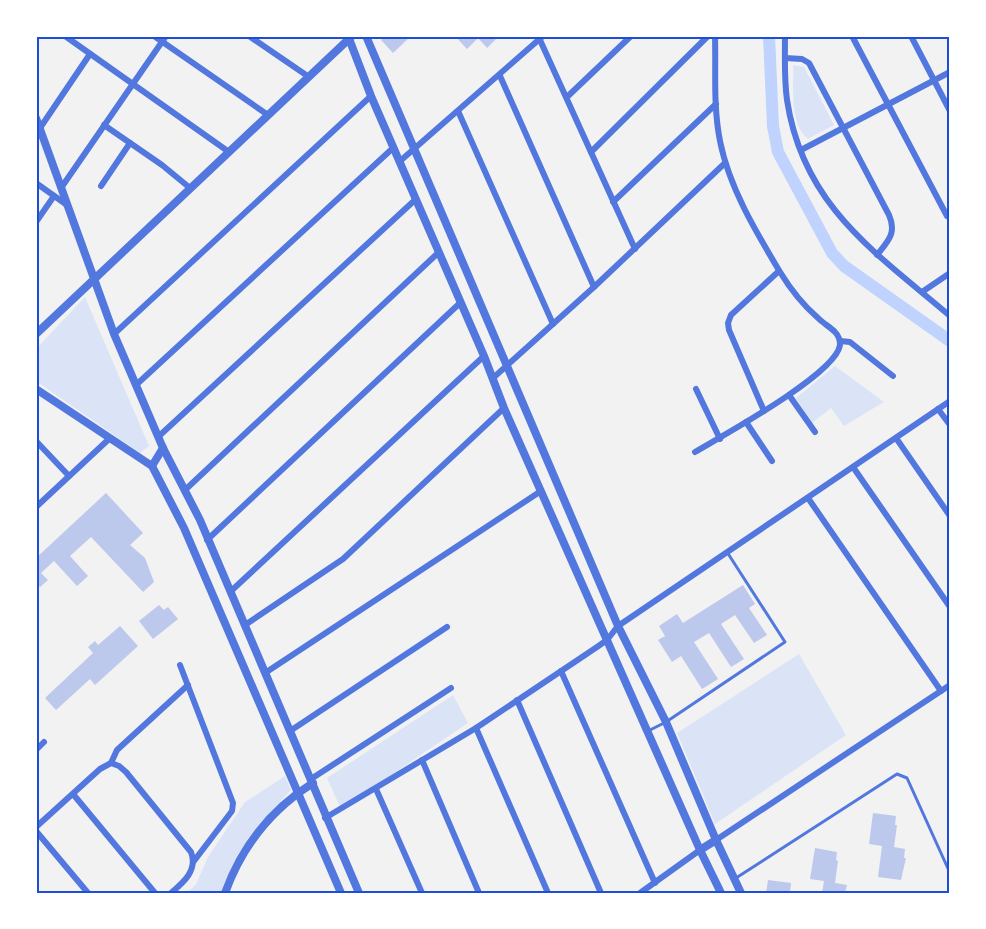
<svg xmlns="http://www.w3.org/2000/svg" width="986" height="929" font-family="'Fira Sans',sans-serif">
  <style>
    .green { fill: #dbe4f7 }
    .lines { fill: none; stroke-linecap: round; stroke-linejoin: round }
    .canal { stroke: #bfd3fe; stroke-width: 12 }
    .building { fill: #bdc9ec }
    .service { stroke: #5277de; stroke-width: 3 }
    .minor { stroke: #5277de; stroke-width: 6 }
    .tertiary { stroke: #5277de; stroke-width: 8 }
    .neatline { fill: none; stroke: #1d4ed8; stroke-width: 2 }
  </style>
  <rect width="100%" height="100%" fill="#f2f2f2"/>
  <g class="green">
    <path d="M793,65L804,67L834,125L808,139C789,123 794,88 793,65Z"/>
    <path d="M85,297L149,446L140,453L36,381V349Z"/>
    <path d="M835,366L884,402L844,426L831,408L812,423L796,398Z"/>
    <path d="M799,654L846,735L715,824L677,733Z"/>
    <path d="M453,695L468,723L341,809L327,778Z"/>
    <path d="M285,776L291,790C261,821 237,852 223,893H187L196,884L208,857L245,802Z"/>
  </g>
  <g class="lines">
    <path class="canal" d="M769,36L773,126L778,152L832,253L844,266L950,341"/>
  </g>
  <g class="building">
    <path d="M385,36H411L393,53L381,40Z"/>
    <path d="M455,36H499L487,48L478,38L467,49Z"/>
    <path d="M106,493L143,533L130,545L145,558L154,582L143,592L91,537L70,556L88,576L77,586L54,561L41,573L48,580L40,587L36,583V558Z"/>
    <path d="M743,585L755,604L749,608L767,635L754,643L735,615L721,624L744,659L731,667L709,633L694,642L718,679L702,689L681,656L672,662L658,640L665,636L659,626L677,614L683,623Z"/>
    <path d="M159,605L164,610L168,607L178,619L153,639L139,621Z"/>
    <path d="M120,626L138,646L95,685L90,679L56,710L45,698L93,653L88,647L95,641L98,645Z"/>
    <path d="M873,813L896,816L895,825H897L894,847L905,849L904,858H906L901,880L878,877L882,846L869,844Z"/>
    <path d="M815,848L837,852L836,860L838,861L835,883L847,885L845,893H822L824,881L810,879Z"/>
    <path d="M768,880L791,883L790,893H766Z"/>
  </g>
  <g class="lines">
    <g class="service">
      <path d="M650,730L666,722L785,642L727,552"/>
      <path d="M736,878L897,774L907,778L950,873"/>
    </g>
    <g class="minor">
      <path d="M65,36L229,152"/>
      <path d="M154,36L268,115"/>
      <path d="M249,36L309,77"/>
      <path d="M785,36C785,57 784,79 787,100C803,206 875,252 950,316"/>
      <path d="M852,36L947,216"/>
      <path d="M911,36L950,111"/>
      <path d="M540,40L635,249"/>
      <path d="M785,58L802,59L809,63L889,215C897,233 888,241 877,255"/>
      <path d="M500,76L594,287"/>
      <path d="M567,97L631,36"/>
      <path d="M458,111L553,324"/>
      <path d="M104,125L162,165L190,188"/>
      <path d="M40,128L90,54"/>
      <path d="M801,150L950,72"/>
      <path d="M591,152L708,36"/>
      <path d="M399,162L543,36"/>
      <path d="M36,183L67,205"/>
      <path d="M101,186L130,143"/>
      <path d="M61,188L166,36"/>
      <path d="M613,202L716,104"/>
      <path d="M36,222L54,196"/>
      <path d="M922,292L950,273"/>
      <path d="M114,334L371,96"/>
      <path d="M840,341L850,342L893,376"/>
      <path d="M493,378L594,287L725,163"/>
      <path d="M136,385L393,148"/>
      <path d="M696,389L720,439"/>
      <path d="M789,395L815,432"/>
      <path d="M938,409L950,425"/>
      <path d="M764,411L729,330L728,323L731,315L779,271"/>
      <path d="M746,422L772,461"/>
      <path d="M158,437L416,199"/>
      <path d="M896,438L950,516"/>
      <path d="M36,441L69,476"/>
      <path d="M695,452C722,436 836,374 840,345C840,340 839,336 835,332C830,327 823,323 818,318C803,305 791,290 780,272C756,232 729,187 720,141C713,106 716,71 715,36"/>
      <path d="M853,467L950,607"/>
      <path d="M185,490L439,252"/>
      <path d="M808,498L941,691"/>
      <path d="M36,507L109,439"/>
      <path d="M207,540L460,303"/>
      <path d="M230,592L484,356"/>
      <path d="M245,625L343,559L504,408"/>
      <path d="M180,665L233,803L232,811L194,861"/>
      <path d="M561,671L655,883"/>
      <path d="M265,673L541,491"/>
      <path d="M517,700L601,893"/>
      <path d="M476,728L548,893"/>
      <path d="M290,731L447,627"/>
      <path d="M36,750L44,742"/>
      <path d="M422,760L479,893"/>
      <path d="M111,763L119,766L126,772L191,852C198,870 184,882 171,893"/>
      <path d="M111,763L117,750L188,685"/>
      <path d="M311,779L451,688"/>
      <path d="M376,789L422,893"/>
      <path d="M73,794L155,893"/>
      <path d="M325,818L476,728L597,647L607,640L618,626L950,401"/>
      <path d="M36,827L100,769L111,763"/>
      <path d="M36,831L88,893"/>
      <path d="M716,840L950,685"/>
      <path d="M640,893L700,850"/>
    </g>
    <g class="tertiary">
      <path d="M348,36L371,96L484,356L504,408L700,850L721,893"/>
      <path d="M366,36L618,626L666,722L716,840L741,893"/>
      <path d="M36,118L114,334L163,448L200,520L359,893"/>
      <path d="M36,334L351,37"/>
      <path d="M36,389L152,466"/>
      <path d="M163,448L152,466L184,528L341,893"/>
      <path d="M700,850L716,840"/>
      <path d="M225,893C242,846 270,810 313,783"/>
    </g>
  </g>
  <rect width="986" height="929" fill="none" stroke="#ffffff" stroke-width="75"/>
  <rect x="38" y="38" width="910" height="854" class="neatline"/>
</svg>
